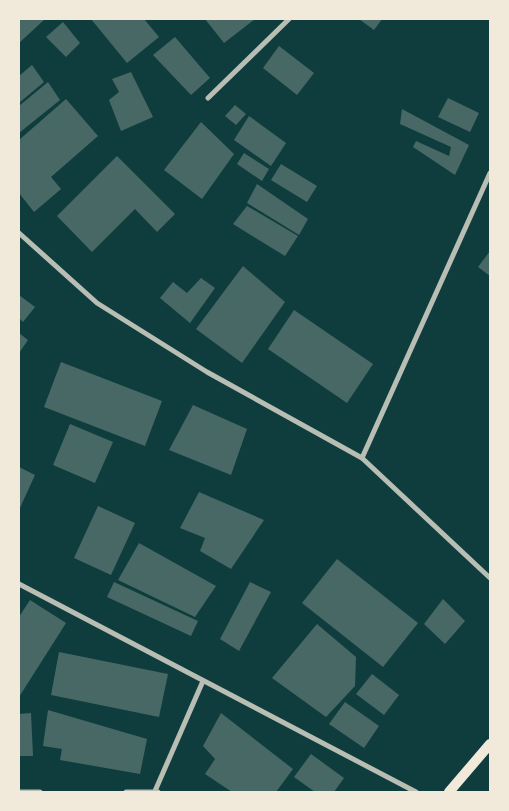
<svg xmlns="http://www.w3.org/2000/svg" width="509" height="811" font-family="'Roboto Serif',serif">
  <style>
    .building { fill: #486865 }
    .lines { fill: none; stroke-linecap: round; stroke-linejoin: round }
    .minor { stroke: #b8beb3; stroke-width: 5 }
    .secondary { stroke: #f1e9da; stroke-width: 10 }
  </style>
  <rect width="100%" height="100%" fill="#0f3d3e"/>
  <g class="building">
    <path d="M19,19H45L19,43Z"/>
    <path d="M91,19H144L159,37L127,63Z"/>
    <path d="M205,19H255L224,43Z"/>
    <path d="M359,19H382L374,30Z"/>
    <path d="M63,22L80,43L66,57L46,37Z"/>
    <path d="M175,37L210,78L191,95L153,55Z"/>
    <path d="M279,46L314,73L297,95L263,68Z"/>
    <path d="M32,65L44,82L19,103V76Z"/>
    <path d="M131,72L153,117L121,131L109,100L119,92L112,79Z"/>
    <path d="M48,82L60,100L19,133V106Z"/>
    <path d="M448,98L479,113L470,132L438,117Z"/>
    <path d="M66,99L98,136L51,177L61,189L34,212L19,193V140Z"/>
    <path d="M235,105L246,114L236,125L225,116Z"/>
    <path d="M402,109L469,145L455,175L413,147L416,141L449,156L451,147L400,124Z"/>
    <path d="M249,116L286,143L271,166L234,140Z"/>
    <path d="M201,122L234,154L202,199L164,170Z"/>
    <path d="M244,153L269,169L262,181L237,164Z"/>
    <path d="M117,156L175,214L157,232L135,209L92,252L57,216Z"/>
    <path d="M281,164L317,186L307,202L271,180Z"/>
    <path d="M257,184L308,219L299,235L247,203Z"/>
    <path d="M247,206L298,236L285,256L233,224Z"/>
    <path d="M490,251V276L478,267Z"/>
    <path d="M243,266L285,302L242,363L196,329Z"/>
    <path d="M201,278L215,288L190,323L160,298L173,282L187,293Z"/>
    <path d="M19,295L35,307L23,322L19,318Z"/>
    <path d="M294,310L373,364L347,403L268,349Z"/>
    <path d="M19,333L28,340L19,353Z"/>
    <path d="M61,362L162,401L145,446L44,407Z"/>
    <path d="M193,405L247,429L231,475L169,450Z"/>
    <path d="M70,424L113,442L95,483L53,465Z"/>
    <path d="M19,467L35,475L19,510Z"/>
    <path d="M199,492L264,520L231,569L200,551L205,538L180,528Z"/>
    <path d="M98,506L135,523L111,575L74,558Z"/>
    <path d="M139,543L216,586L195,617L118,580Z"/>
    <path d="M337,559L418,623L383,667L302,603Z"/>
    <path d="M114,582L198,621L191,636L107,597Z"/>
    <path d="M250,582L271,592L239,651L220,639Z"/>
    <path d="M443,599L465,621L445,644L424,624Z"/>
    <path d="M30,600L66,623L19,697V617Z"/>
    <path d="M317,624L356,657L355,686L326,717L272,678Z"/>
    <path d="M59,652L168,674L159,717L51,695Z"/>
    <path d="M372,674L399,695L384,715L356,694Z"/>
    <path d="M345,702L379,726L364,748L329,724Z"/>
    <path d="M48,710L147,739L140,774L60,760L62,749L43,746Z"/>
    <path d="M31,713L33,756H19V714Z"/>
    <path d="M221,713L293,769L276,792H232L205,774L215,759L203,746Z"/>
    <path d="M311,754L344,778L334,792H315L294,777Z"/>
  </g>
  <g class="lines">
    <g class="minor">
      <path d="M208,98L289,19"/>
      <path d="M19,233L97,303L207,372L362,458L490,578"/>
      <path d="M362,458L490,173"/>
      <path d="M19,584L416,792"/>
      <path d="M155,791L203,681"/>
      <path d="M19,792H40"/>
      <path d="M126,792H158"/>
    </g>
    <path class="secondary" d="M449,792L490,744"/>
  </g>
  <rect width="509" height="811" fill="none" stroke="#f1e9da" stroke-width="40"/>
</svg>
